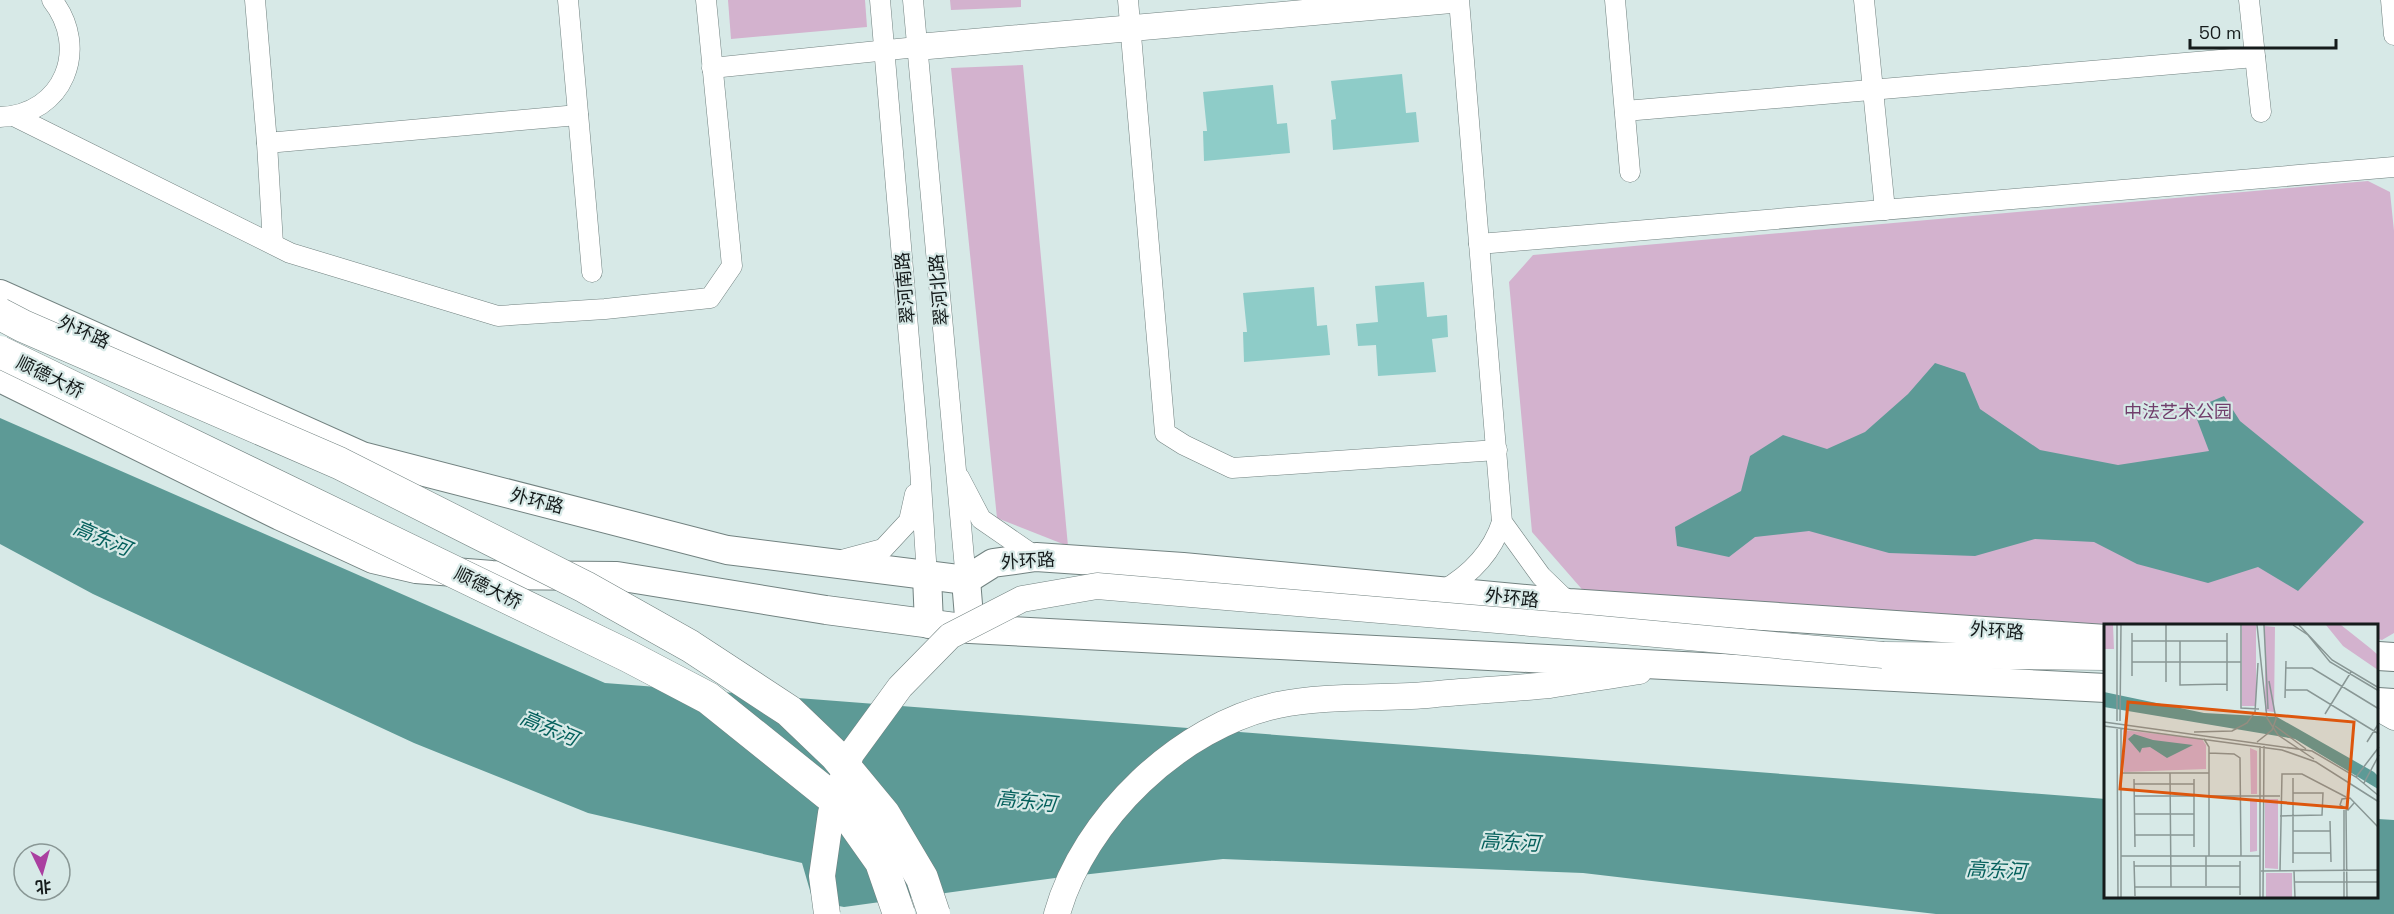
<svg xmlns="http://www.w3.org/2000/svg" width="2394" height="914" font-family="'Space Grotesk','Noto Sans SC',sans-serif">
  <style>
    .green { fill: #d3b2ce }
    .water { fill: #5d9a96 }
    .building { fill: #8eccc8 }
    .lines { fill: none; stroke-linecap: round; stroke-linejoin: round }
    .minor-casing { stroke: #728280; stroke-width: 21 }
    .tertiary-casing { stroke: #728280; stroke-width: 27 }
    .secondary-casing { stroke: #728280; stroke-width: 30 }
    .minor { stroke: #fff; stroke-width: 20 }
    .tertiary { stroke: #fff; stroke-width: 26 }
    .secondary { stroke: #fff; stroke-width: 28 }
    .tertiary-bridge-casing { stroke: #728280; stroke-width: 27; stroke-linecap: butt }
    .primary-bridge-casing { stroke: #728280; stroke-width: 33; stroke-linecap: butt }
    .tertiary-bridge { stroke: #fff; stroke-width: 26 }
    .primary-bridge { stroke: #fff; stroke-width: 32 }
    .labels { text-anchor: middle; stroke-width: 4.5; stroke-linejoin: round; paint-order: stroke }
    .street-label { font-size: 18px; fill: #151b1b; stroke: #d7e9e7 }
    .park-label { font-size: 18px; fill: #703e6b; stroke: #d7e9e7 }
    .water-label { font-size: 20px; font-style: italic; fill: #06615d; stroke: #d7e9e7 }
    .inset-road { fill: none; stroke: #899795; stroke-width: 1.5 }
    .view { fill: #dd560d; fill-opacity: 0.15; stroke: #dd560d; stroke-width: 3 }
    .inset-edge { fill: none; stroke: #151b1b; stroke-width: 3 }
  </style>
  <rect width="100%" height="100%" fill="#d7e9e7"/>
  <g class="green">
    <path d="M728,0H865L867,27L731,39Z"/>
    <path d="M950,0H1021V7L951,10Z"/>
    <path d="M1023,65L1068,546L997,518L951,68Z"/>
    <path d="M2368,181L2390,192L2394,231V633L2382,640L2378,639V626H2136L1587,595L1532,532L1509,282L1533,255Z"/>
  </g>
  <g class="water">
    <path d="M1935,363L1965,373L1980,409L2040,450L2118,465L2209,451L2193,409L2224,396L2240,421L2364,522L2298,591L2258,567L2208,583L2137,564L2094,542L2035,539L1975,556L1889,553L1809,531L1755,537L1729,557L1677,546L1675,527L1741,491L1750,456L1783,435L1827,449L1865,432L1908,394Z"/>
    <path d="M0,418L605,683L2106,799V898H2378V819L2394,820V914H1936L1583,873L1223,859L1055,878L844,907L813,901L802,863L588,813L414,743L93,594L0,544Z"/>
  </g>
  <g class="building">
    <path d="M1402,74L1406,113L1416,112L1419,142L1333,150L1331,120L1336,119L1331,81Z"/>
    <path d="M1273,85L1277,124L1287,123L1290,153L1204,161L1203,131H1207L1203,92Z"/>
    <path d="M1424,282L1427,317L1447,315L1448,337L1432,339L1436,372L1378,376L1376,345L1358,346L1356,324L1378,322L1375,286Z"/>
    <path d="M1314,287L1317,326L1327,325L1330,355L1244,362L1243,332H1247L1243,293Z"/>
  </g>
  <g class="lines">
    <defs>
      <g id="minor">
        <path d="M255,0L267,143L578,115"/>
        <path d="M568,0L592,272"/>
        <path d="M880,0L920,468L927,576"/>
        <path d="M913,0L966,580"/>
        <path d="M1128,0L1165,433L1184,445L1232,468L1497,450"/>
        <path d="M1459,0L1502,522L1541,576L1569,603"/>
        <path d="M1615,0L1630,172"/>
        <path d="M1864,0L1885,210"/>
        <path d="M2249,0L2261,112"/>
        <path d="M2391,0L2394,35"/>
        <path d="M712,68L917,47"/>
        <path d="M1625,111L2255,57"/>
        <path d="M14,116L290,253L498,316L605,309L710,298L732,266L706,0"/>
        <path d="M0,117C64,115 90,48 52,0"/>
        <path d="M267,143L273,244"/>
        <path d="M1479,244L2394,167"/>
        <path d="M959,477L981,519L1036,557"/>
        <path d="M842,560L883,549L909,521L915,494"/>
        <path d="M1442,591C1470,575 1492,553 1502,522"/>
        <path d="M2378,711L2394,720"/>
      </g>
      <g id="tertiary">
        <path d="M917,47L1451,0"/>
        <path d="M1883,655L2106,657"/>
        <path d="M1057,914C1084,818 1180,726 1278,705C1327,695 1377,699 1427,695C1468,691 1509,689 1549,685C1579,681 1609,675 1639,671"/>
      </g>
      <g id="secondary">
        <path d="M0,294L362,456L727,550L966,580L993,563L1036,557L1183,567L1569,603L2106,639"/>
        <path d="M0,378L280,516L373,559L416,569L492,575L617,576L826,610L970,629L2106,688"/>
        <path d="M927,576L929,624"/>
        <path d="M966,580L970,629"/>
        <path d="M2378,656L2394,657"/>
        <path d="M2378,702L2394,703"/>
      </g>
    </defs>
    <use href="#minor" class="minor-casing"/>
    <use href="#tertiary" class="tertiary-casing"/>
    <use href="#secondary" class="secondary-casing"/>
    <use href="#minor" class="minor"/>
    <use href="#tertiary" class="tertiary"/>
    <use href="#secondary" class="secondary"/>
    <defs>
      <path id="tertiary-bridge" d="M827,914L822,876L831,813L851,754L900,687L950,636L1022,599L1097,586L1590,628L1883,655"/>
      <g id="primary-bridge">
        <path d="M0,314L23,326L339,463L585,587L690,646L789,711L836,756L884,814L922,878L934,914"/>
        <path d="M0,352L628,656L708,698L840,804L881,862L899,914"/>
      </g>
    </defs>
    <use href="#tertiary-bridge" class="tertiary-bridge-casing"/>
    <use href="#primary-bridge" class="primary-bridge-casing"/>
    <use href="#tertiary-bridge" class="tertiary-bridge"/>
    <use href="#primary-bridge" class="primary-bridge"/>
  </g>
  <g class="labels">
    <g class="street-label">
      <text transform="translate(905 288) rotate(-95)" y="6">翠河南路</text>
      <text transform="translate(939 290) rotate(-95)" y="6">翠河北路</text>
      <text transform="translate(84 332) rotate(24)" y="6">外环路</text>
      <text transform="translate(50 377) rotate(26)" y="6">顺德大桥</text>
      <text transform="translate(537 501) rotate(14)" y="6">外环路</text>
      <text transform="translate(1028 561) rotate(-3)" y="6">外环路</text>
      <text transform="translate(488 588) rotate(26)" y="6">顺德大桥</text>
      <text transform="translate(1512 598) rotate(6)" y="6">外环路</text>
      <text transform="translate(1997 631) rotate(4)" y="6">外环路</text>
    </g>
    <g class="park-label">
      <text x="2178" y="418">中法艺术公园</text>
    </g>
    <g class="water-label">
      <text transform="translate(102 538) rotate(23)" y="7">高东河</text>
      <text transform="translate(549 728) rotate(23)" y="7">高东河</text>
      <text transform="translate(1026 801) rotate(6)" y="7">高东河</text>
      <text transform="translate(1510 842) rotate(3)" y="7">高东河</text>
      <text transform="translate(1996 870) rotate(3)" y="7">高东河</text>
    </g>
  </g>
  <g transform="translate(2104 624)">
    <rect width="274" height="274" fill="#d7e9e7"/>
    <path d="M0,1H9L10,25H0ZM138,1H152V82H138ZM222,1H237L266,24L274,31V46L239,22ZM161,2L171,3L170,88L161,87ZM19,106L98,115L102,121V145L20,148ZM146,124L153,127V170H147ZM146,175L153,176V227L146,228ZM161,175H174V245L161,244ZM162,249H188V274H162Z" fill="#d3b2ce"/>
    <path d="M0,68L100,89L173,93L270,148L274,152V165L191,115L0,83ZM30,110L49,116L89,121L63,134L46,123L38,124L36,129L24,115Z" fill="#5d9a96"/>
    <path class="inset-road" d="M13,1V97M62,1V58M137,1V84L155,85M153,1L163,94L174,111L210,135M160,1L164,85M189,1L204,11L226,38L275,67M195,1L228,36L275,64M28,9V52M123,9V67M28,17H123M76,17V61L123,60M28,38H137M182,44H208L275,85M182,66H203L275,110M181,74L182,37M221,90L247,48M16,97L17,1M0,98L208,127L252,153L275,172M0,102L178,126L212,138L275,178M171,102L202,125M13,103L14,274M17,104V274M90,108L128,107L143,99L151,88L154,39M100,115L105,123V232M153,118L168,106L172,95L165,57M263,118L275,99M156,122V274M105,129L130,130L136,134L137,232M17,149H105M66,149L67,263M252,153L275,123M189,154V239M30,155L31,223M90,155V223M260,159L275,131M30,160H90M30,172H90M105,172H176M250,179L244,186L236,181L238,175L246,174L275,204M240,186V274M242,186L243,274M30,190H90M176,192L218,191L219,169H189M226,197L227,238M189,207H226M31,211H90M189,229H227M17,232H156M102,232V262M30,237L31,272M30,242H136M157,247L275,246M176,247L178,150H198L242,173M190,247L191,274M190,258H275M31,263H136M136,271V237M159,274L160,122"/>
    <path class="view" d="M24,78L250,98L243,184L16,165Z"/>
    <rect width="274" height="274" class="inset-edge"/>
  </g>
  <g transform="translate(42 872) rotate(175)"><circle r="28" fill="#d7e9e7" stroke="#899795" stroke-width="1.5"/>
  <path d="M0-4.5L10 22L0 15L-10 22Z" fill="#aa3fa0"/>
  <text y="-9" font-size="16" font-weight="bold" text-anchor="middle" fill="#151b1b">北</text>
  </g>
  <path d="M2190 39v9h146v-9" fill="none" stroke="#151b1b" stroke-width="3"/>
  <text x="2199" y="39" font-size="18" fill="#151b1b" stroke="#d7e9e7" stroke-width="4.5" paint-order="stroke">50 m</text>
</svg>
